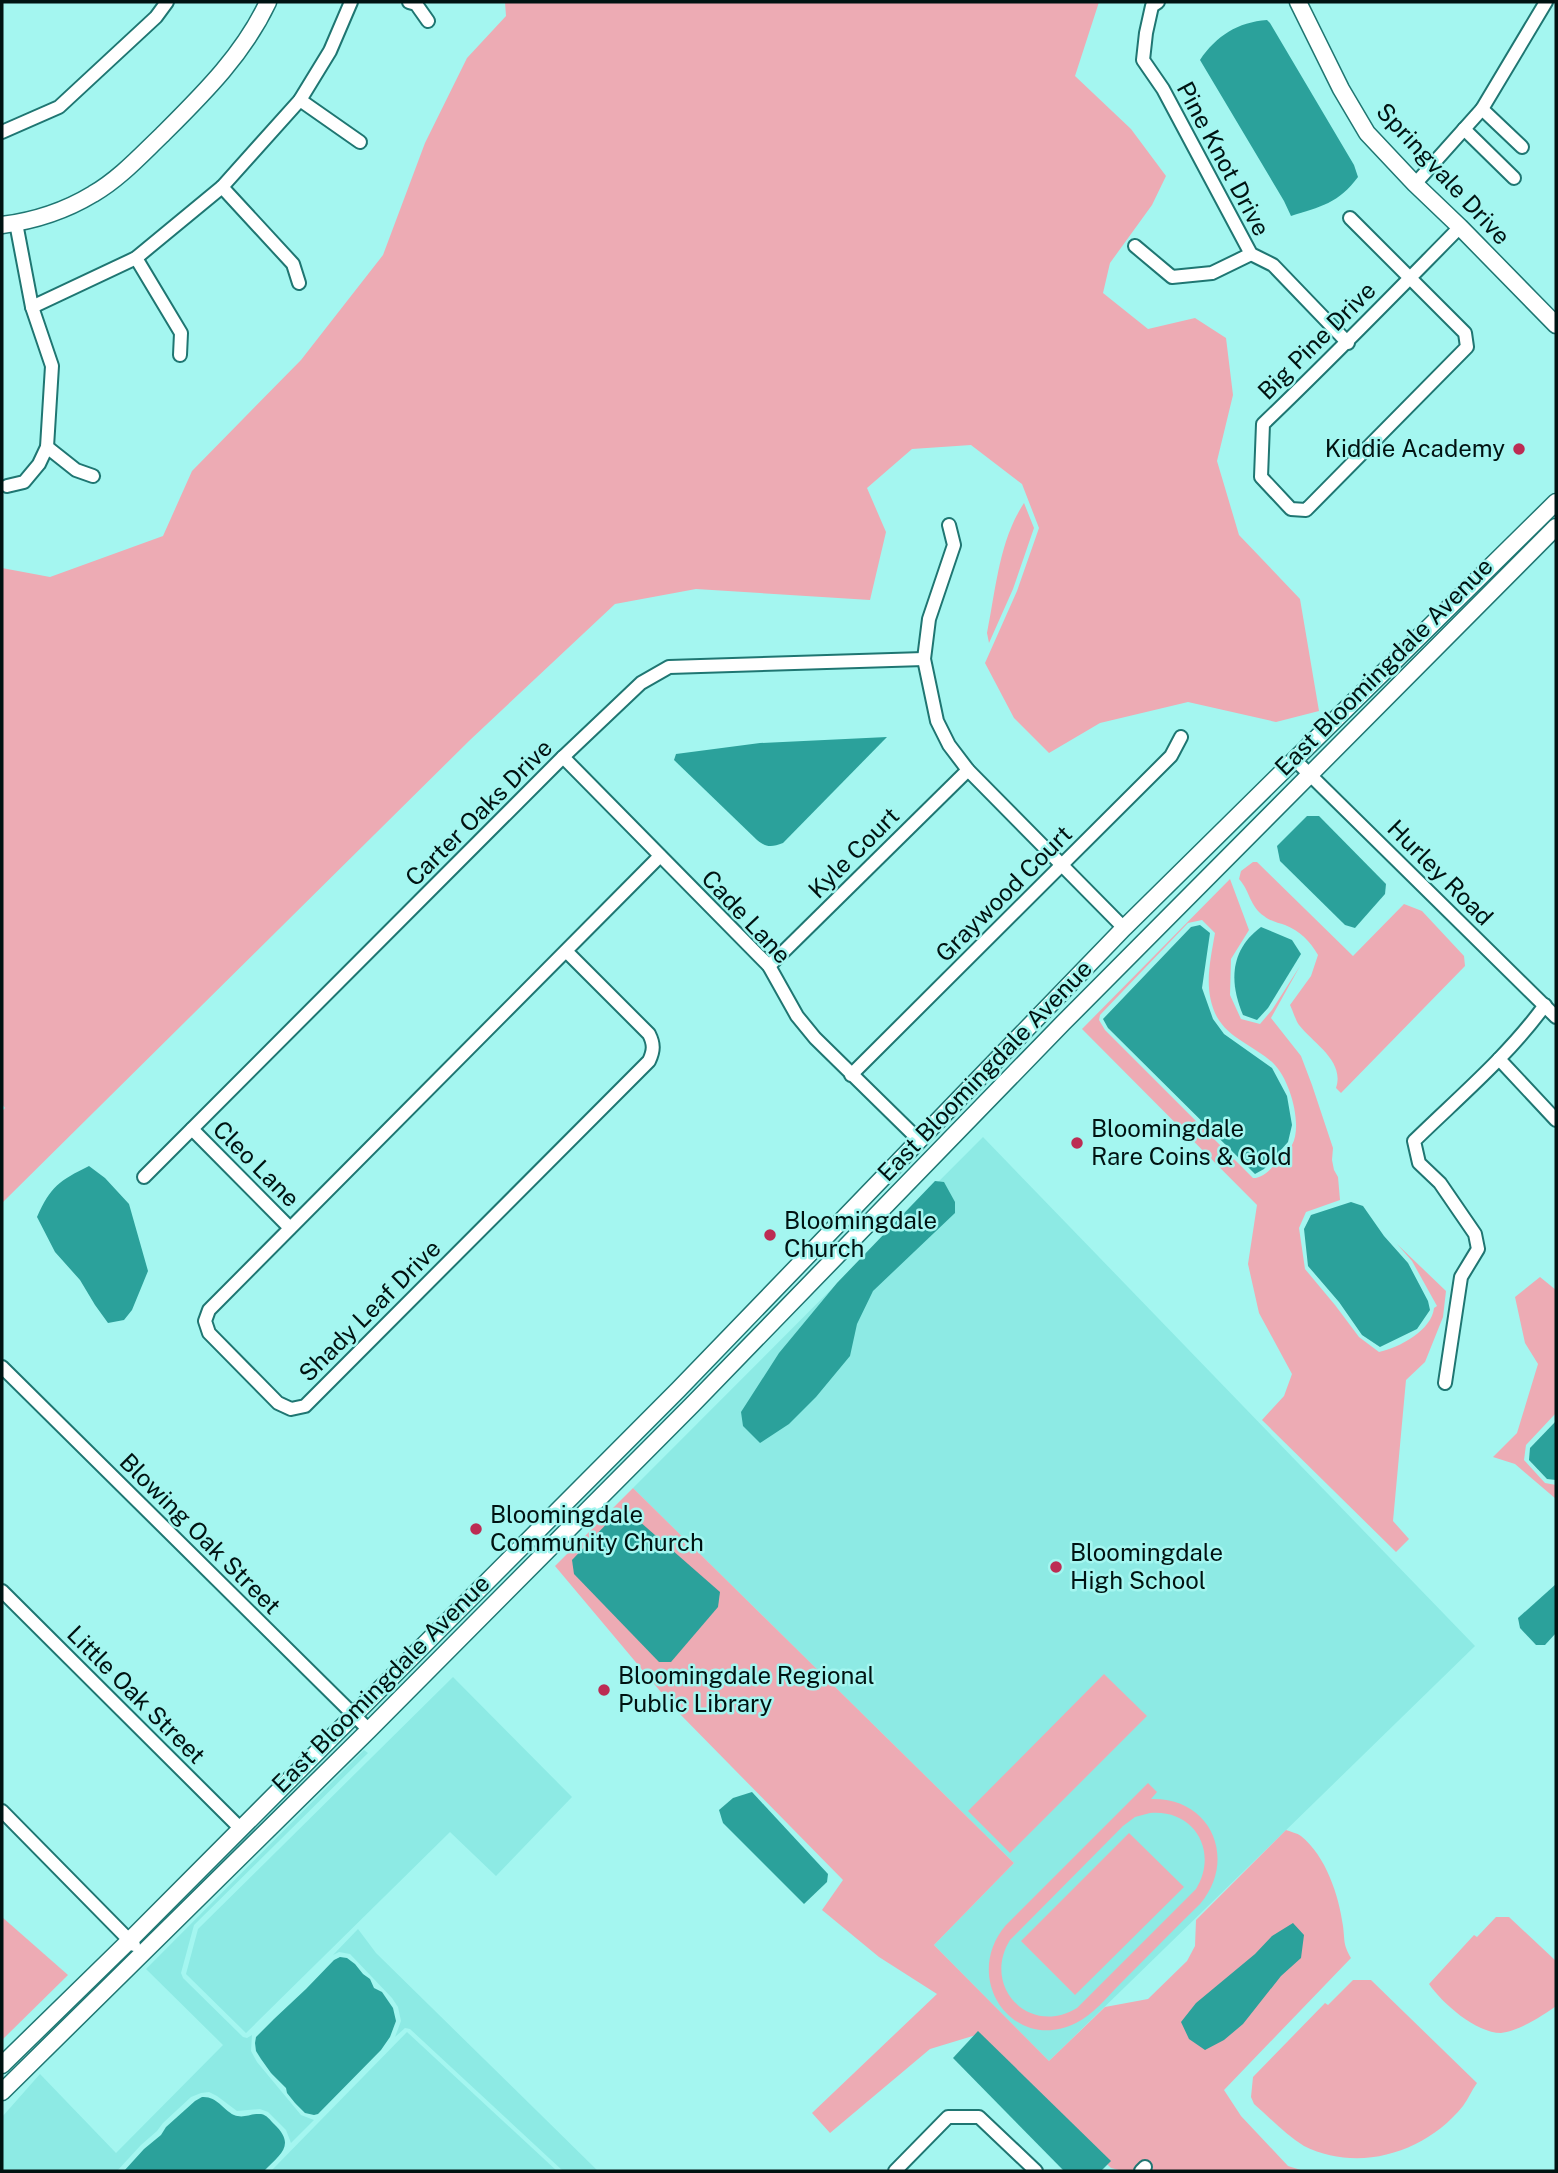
<svg xmlns="http://www.w3.org/2000/svg" width="1558" height="2173" font-family="'Public Sans',sans-serif">
  <style>
    .built { fill: #8deae4 }
    .green { fill: #edabb4; fill-rule: evenodd }
    .water { fill: #2ba19b }
    .lines { fill: none; stroke-linecap: round; stroke-linejoin: round }
    .street-casing { stroke: #1f7672; stroke-width: 16 }
    .secondary-casing { stroke: #1f7672; stroke-width: 19 }
    .street { stroke: #fff; stroke-width: 12 }
    .secondary { stroke: #fff; stroke-width: 16 }
    .poi-dot { fill: #bc2c53; stroke: #a4f6f0; stroke-width: 2.5 }
    .labels { text-anchor: middle; stroke-width: 5; stroke-linejoin: round; paint-order: stroke }
    .street-label { font-size: 24px; fill: #001312; stroke: #a4f6f0 }
    .poi-label { font-size: 24px; fill: #001312; stroke: #a4f6f0; text-anchor: start }
  </style>
  <rect width="100%" height="100%" fill="#a4f6f0"/>
  <g class="built">
    <path d="M983,1137L1475,1646L1049,2061L934,1945L1014,1863L633,1488Z"/>
    <path d="M453,1677L572,1797L496,1876L450,1832L246,2033L186,1974L198,1929Z"/>
    <path d="M364,1750L368,1753L194,1925L181,1973L183,1978L243,2037L247,2038L252,2035L251,2051L257,2062L301,2115L314,2120L291,2143L286,2130L268,2112L260,2109L237,2111L217,2096L209,2092L201,2093L191,2097L163,2123L157,2131L141,2145L117,2171H2V2117L40,2074L116,2153L223,2045L146,1969Z"/>
    <path d="M358,1929L376,1953L598,2171H563L410,2029L405,2028L395,2037L401,2021L398,2007L392,1998L350,1954L339,1952L333,1955Z"/>
    <path d="M407,2032L557,2171H271Z"/>
  </g>
  <g class="green">
    <path d="M505,2H1099L1075,76L1131,129L1166,176L1152,205L1110,263L1103,293L1148,329L1195,318L1226,338L1233,395L1217,461L1239,535L1300,599L1319,711L1276,722L1188,702L1100,723L1049,753L1014,718L985,663L1017,591L1039,528L1022,484L971,445L912,449L867,488L886,532L870,600L696,589L615,604L470,740L2,1203V1111L5,1108L2,1104V568L50,577L163,536L192,471L301,360L383,255L425,143L467,58L506,16Z"/>
    <path d="M1024,503L1034,528L1013,589L989,643L987,633C996,589 999,541 1024,503Z"/>
    <path d="M1253,862H1257L1353,956L1404,904L1422,911L1464,956L1465,966L1341,1093L1336,1088C1345,1061 1314,1044 1299,1025C1295,1019 1293,1011 1290,1005L1311,976L1318,955C1310,941 1300,931 1285,925C1278,923 1270,921 1264,916C1250,907 1250,891 1239,879L1241,871Z"/>
    <path d="M1230,879L1249,930L1231,959L1230,995L1241,1019L1260,1024L1272,1010L1300,966L1271,1018L1301,1056L1312,1085L1333,1148L1332,1160L1334,1170L1338,1177L1340,1200L1306,1212L1299,1228L1305,1269L1335,1305L1359,1337L1379,1352C1399,1348 1432,1330 1434,1308L1437,1306L1412,1261L1397,1244L1446,1291L1443,1317L1425,1362L1406,1380L1393,1521L1409,1539L1396,1552L1262,1420L1284,1396L1292,1374L1259,1313L1248,1264L1257,1205L1082,1029ZM1202,920L1215,933C1210,962 1203,990 1217,1017C1229,1039 1257,1047 1274,1064C1290,1080 1303,1125 1292,1145C1290,1149 1285,1153 1282,1157C1273,1166 1265,1178 1253,1178L1105,1030L1099,1020L1100,1015L1188,923Z"/>
    <path d="M1540,1277L1556,1290V1413L1526,1445L1524,1460L1545,1483L1556,1485V1499L1515,1464L1493,1457L1517,1433L1538,1364L1525,1343L1515,1297Z"/>
    <path d="M633,1488L1014,1863L934,1945L1049,2061L1105,2007L1148,1999L1187,1961L1195,1946L1196,1920L1286,1830C1291,1832 1297,1833 1301,1836C1326,1856 1339,1896 1343,1926C1345,1942 1343,1944 1351,1958L1224,2090L1241,2116L1288,2166L1304,2171H1123L1111,2168L976,2035L930,2049L830,2133L812,2113L937,1994L879,1957L822,1910L843,1880L676,1710L555,1566Z"/>
    <path d="M1104,1674L1147,1716L1010,1853L968,1811Z"/>
    <path d="M1148,1783L1157,1792L1151,1799C1211,1797 1238,1859 1200,1904C1173,1930 1147,1957 1120,1984C1107,1997 1093,2015 1076,2023C1014,2054 960,1979 1006,1925ZM1150,1813C1194,1809 1219,1851 1196,1889L1077,2008C1030,2037 981,1987 1010,1940L1123,1826L1135,1817Z"/>
    <path d="M1129,1833L1184,1887L1075,1995L1021,1941Z"/>
    <path d="M2,1917L68,1975L2,2040Z"/>
    <path d="M1496,1917H1509L1556,1961V2006C1544,2015 1517,2032 1501,2033C1476,2033 1442,2003 1429,1984L1474,1935L1477,1937Z"/>
    <path d="M1353,1980H1371L1477,2083C1472,2090 1468,2099 1463,2106C1425,2153 1359,2173 1304,2146C1286,2135 1270,2118 1254,2104L1251,2097L1253,2077L1325,2003L1328,2005Z"/>
  </g>
  <g class="water">
    <path d="M1267,20L1270,23L1354,165L1358,177C1339,203 1320,207 1291,216L1284,201L1200,60C1216,36 1238,22 1267,20Z"/>
    <path d="M887,737L783,843C772,847 767,848 757,840L674,760L676,754L760,743Z"/>
    <path d="M1307,816H1319L1386,884L1385,894L1355,928L1345,925L1280,861L1277,846Z"/>
    <path d="M1200,925L1210,933L1202,988L1213,1019L1224,1034L1272,1068L1287,1096L1292,1125L1288,1142L1264,1169L1255,1174L1108,1028L1103,1019L1191,927Z"/>
    <path d="M1261,927L1292,940L1301,954L1268,1008L1257,1020L1243,1015C1229,982 1230,950 1261,927Z"/>
    <path d="M89,1166L105,1178L129,1204L148,1271L132,1310L124,1320L108,1323L95,1305L80,1280L55,1252L37,1217C51,1186 59,1181 89,1166Z"/>
    <path d="M935,1181L944,1182L955,1202V1213L873,1291L857,1324L850,1356L816,1397L789,1424L760,1443L743,1426L741,1412L779,1353L837,1283Z"/>
    <path d="M1351,1202L1363,1206L1384,1236L1408,1263L1428,1301L1430,1310L1417,1329L1380,1347L1362,1335L1339,1302L1308,1266L1304,1229L1311,1215Z"/>
    <path d="M1556,1421V1480L1547,1479L1529,1460L1530,1448Z"/>
    <path d="M616,1514H631L720,1592L718,1607L671,1662H659L574,1574L572,1560Z"/>
    <path d="M1556,1584V1633L1545,1645H1536L1520,1628L1518,1618Z"/>
    <path d="M752,1792L828,1874L827,1882L804,1904L723,1823L719,1810L733,1798Z"/>
    <path d="M1293,1923L1304,1935L1301,1958L1281,1976L1243,2024L1224,2040L1205,2050L1189,2039L1181,2022L1196,2003L1255,1954L1272,1936Z"/>
    <path d="M340,1957L347,1958L355,1964L363,1974L370,1979L374,1988L382,1992L393,2008L396,2021L390,2037L381,2050L318,2114L314,2115L305,2113L295,2103L287,2093L286,2088L271,2073L261,2059L256,2051L255,2043L256,2037L274,2019L306,1989L334,1960Z"/>
    <path d="M978,2031L1111,2161L1101,2171H1064L953,2058Z"/>
    <path d="M202,2097C217,2096 222,2109 234,2115C244,2119 251,2113 261,2114C267,2115 270,2120 274,2124C296,2145 281,2154 264,2171H124L144,2149L161,2135L166,2127L195,2101Z"/>
  </g>
  <g class="lines">
    <defs>
      <g id="street">
        <path d="M409,2L416,4L428,21"/>
        <path d="M1158,2L1152,6L1146,33L1143,60L1163,89L1251,254L1273,265L1348,343"/>
        <path d="M300,100L360,142"/>
        <path d="M1482,109L1522,147"/>
        <path d="M1464,129L1514,178"/>
        <path d="M2,132L59,107L156,17L167,2"/>
        <path d="M1415,184L1482,109L1546,2"/>
        <path d="M222,187L293,264L299,283"/>
        <path d="M1350,218L1465,333L1467,347L1306,510L1291,509L1261,477L1263,424C1330,360 1395,293 1460,227"/>
        <path d="M1135,246L1172,277L1212,273L1251,254"/>
        <path d="M136,258L181,333L180,355"/>
        <path d="M32,307L136,258L222,187L300,100L330,51L351,2"/>
        <path d="M47,447L76,470L93,476"/>
        <path d="M7,486L24,482L39,464L47,447L52,366L32,307L16,223"/>
        <path d="M949,525L954,545L929,619L924,659L937,721L949,745L968,770L1124,928"/>
        <path d="M563,757L769,966L797,1016L815,1038L919,1140"/>
        <path d="M1294,759L1556,1017"/>
        <path d="M567,952L649,1034C654,1044 654,1050 649,1061L305,1406L291,1409L278,1403L209,1333L205,1321L209,1310L660,856"/>
        <path d="M769,966L968,770"/>
        <path d="M1499,1059L1556,1120"/>
        <path d="M851,1075L1171,756L1181,737"/>
        <path d="M192,1129L290,1228"/>
        <path d="M144,1177L563,757L641,683L669,667L924,659"/>
        <path d="M2,1367L369,1730"/>
        <path d="M1445,1383L1461,1277L1478,1249L1475,1234L1440,1183L1419,1163L1414,1141C1459,1097 1508,1056 1545,1005"/>
        <path d="M2,1591L240,1828"/>
        <path d="M2,1811L134,1945"/>
        <path d="M895,2171L948,2117H979L1036,2171"/>
        <path d="M1141,2171L1145,2167"/>
      </g>
      <g id="secondary">
        <path d="M1298,2L1341,89L1367,133L1415,184L1460,227L1556,325"/>
        <path d="M2,225C33,221 65,211 93,194C119,179 140,156 162,135C203,94 243,55 268,2"/>
        <path d="M2,2065L130,1940L678,1390L1124,928L1556,502"/>
        <path d="M2,2092L369,1730L692,1405L1063,1023L1556,527"/>
      </g>
    </defs>
    <use href="#street" class="street-casing"/>
    <use href="#secondary" class="secondary-casing"/>
    <use href="#street" class="street"/>
    <use href="#secondary" class="secondary"/>
  </g>
  <g class="poi-dot">
    <circle cx="1519" cy="449" r="7"/>
    <circle cx="1077" cy="1143" r="7"/>
    <circle cx="770" cy="1235" r="7"/>
    <circle cx="476" cy="1529" r="7"/>
    <circle cx="1056" cy="1567" r="7"/>
    <circle cx="604" cy="1690" r="7"/>
  </g>
  <g class="labels">
    <g class="street-label">
      <text transform="translate(1223 159) rotate(62)" y="8">Pine Knot Drive</text>
      <text transform="translate(1443 174) rotate(47)" y="8">Springvale Drive</text>
      <text transform="translate(1317 341) rotate(-45)" y="8">Big Pine Drive</text>
      <text transform="translate(1384 667) rotate(-45)" y="8">East Bloomingdale Avenue</text>
      <text transform="translate(479 813) rotate(-45)" y="8">Carter Oaks Drive</text>
      <text transform="translate(854 853) rotate(-45)" y="8">Kyle Court</text>
      <text transform="translate(1440 873) rotate(45)" y="8">Hurley Road</text>
      <text transform="translate(1004 894) rotate(-45)" y="8">Graywood Court</text>
      <text transform="translate(746 917) rotate(47)" y="8">Cade Lane</text>
      <text transform="translate(985 1071) rotate(-46)" y="8">East Bloomingdale Avenue</text>
      <text transform="translate(256 1164) rotate(45)" y="8">Cleo Lane</text>
      <text transform="translate(370 1311) rotate(-45)" y="8">Shady Leaf Drive</text>
      <text transform="translate(200 1534) rotate(45)" y="8">Blowing Oak Street</text>
      <text transform="translate(381 1684) rotate(-45)" y="8">East Bloomingdale Avenue</text>
      <text transform="translate(136 1695) rotate(45)" y="8">Little Oak Street</text>
    </g>
    <g class="poi-label">
      <text x="1505" y="457" text-anchor="end">Kiddie Academy</text>
      <text x="1091" y="1137">Bloomingdale<tspan x="1091" dy="28">Rare Coins &amp; Gold</tspan></text>
      <text x="784" y="1229">Bloomingdale<tspan x="784" dy="28">Church</tspan></text>
      <text x="490" y="1523">Bloomingdale<tspan x="490" dy="28">Community Church</tspan></text>
      <text x="1070" y="1561">Bloomingdale<tspan x="1070" dy="28">High School</tspan></text>
      <text x="618" y="1684">Bloomingdale Regional<tspan x="618" dy="28">Public Library</tspan></text>
    </g>
  </g>
  <rect width="1558" height="2173" fill="none" stroke="#001312" stroke-width="7"/>
</svg>
